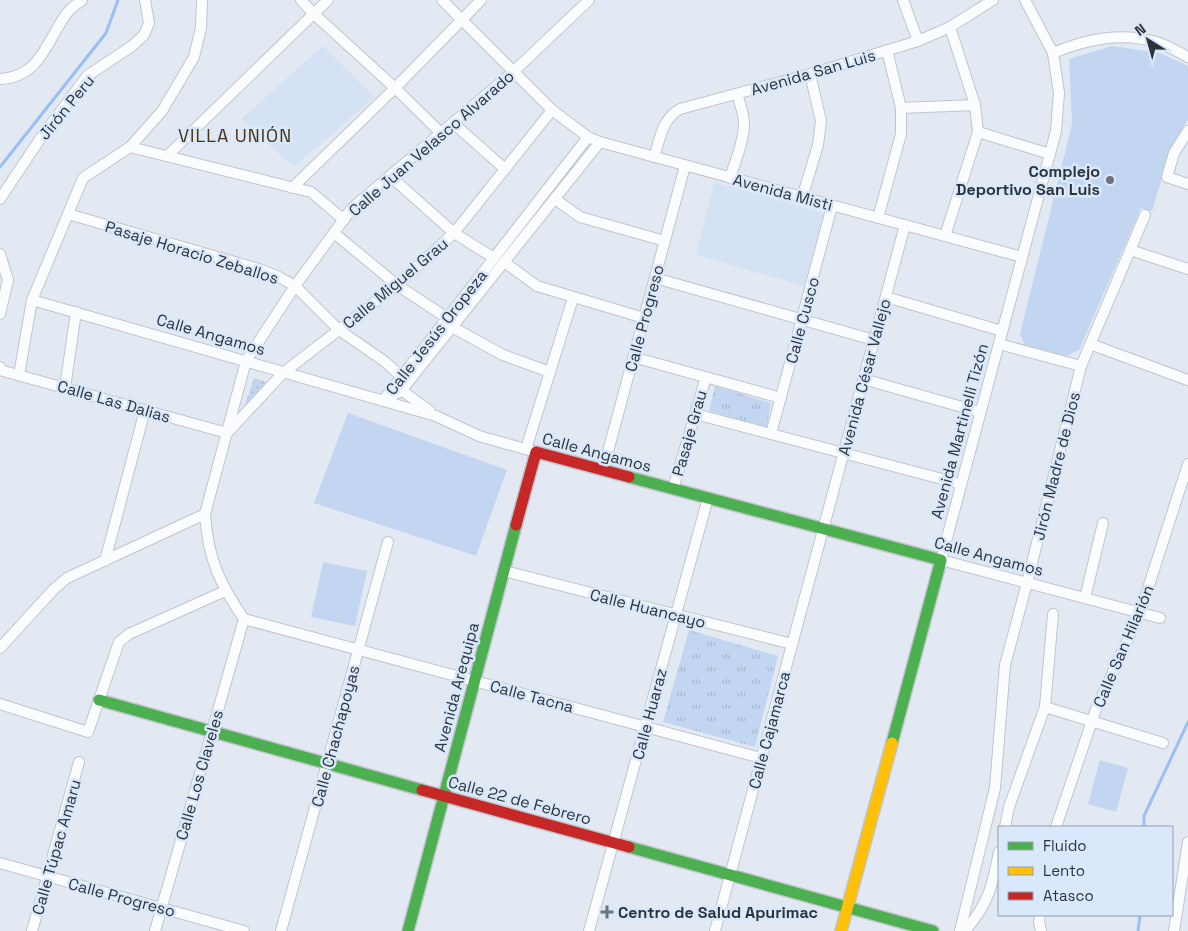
<svg xmlns="http://www.w3.org/2000/svg" width="1188" height="931" font-family="'Space Grotesk',sans-serif">
  <style>
    .built { fill: #d5e2f4 }
    .grass { fill: #c2d6f1 }
    .park { fill: url(#park-tufts) }
    .garden { fill: url(#garden-dots) }
    .lines { fill: none; stroke-linecap: round; stroke-linejoin: round }
    .stream { stroke: #9abff2; stroke-width: 3 }
    .street-casing { stroke: #c0c5cd; stroke-width: 12 }
    .fast-casing { stroke: #c0c5cd; stroke-width: 14 }
    .slow-casing { stroke: #c0c5cd; stroke-width: 14 }
    .jam-casing { stroke: #c0c5cd; stroke-width: 14 }
    .street { stroke: #fbfcfd; stroke-width: 10 }
    .fast { stroke: #4caf50; stroke-width: 11 }
    .slow { stroke: #ffc107; stroke-width: 11 }
    .jam { stroke: #c62828; stroke-width: 11 }
    .poi-dot { fill: #6c737b; stroke: #dae8fb; stroke-width: 2 }
    .labels { text-anchor: middle; stroke-width: 5; stroke-linejoin: round; paint-order: stroke }
    .street-label { font-size: 16px; fill: #2d333a; stroke: #dae8fb }
    .poi-label { font-size: 16px; font-weight: bold; fill: #2d333a; stroke: #dae8fb; text-anchor: end }
    .neighbourhood-label { font-size: 18px; letter-spacing: 1px; fill: #4a340f; stroke: #dae8fb }
  </style>
  <defs>
    <pattern id="park-tufts" width="24" height="20" patternUnits="userSpaceOnUse" patternTransform="scale(1.25)"><rect width="24" height="20" fill="#c2d6f1"/><path d="M3 7l-1-3M5 7V3M7 7l1-3M15 17l-1-3M17 17v-4M19 17l1-3" fill="none" stroke="#a7b8cf"/></pattern>
    <pattern id="garden-dots" width="8" height="8" patternUnits="userSpaceOnUse" patternTransform="scale(1.25)"><rect width="8" height="8" fill="#c2d6f1"/><path d="M2 2h.1M6 6h.1" fill="none" stroke="#a7b8cf" stroke-width="1.8" stroke-linecap="round"/></pattern>
  </defs>
  <rect width="100%" height="100%" fill="#e2e9f3"/>
  <g class="built">
    <path d="M323,46L375,97L294,167L241,119Z"/>
    <path d="M714,182L824,213L804,286L696,255Z"/>
  </g>
  <g class="grass">
    <path d="M1112,46L1160,53L1188,66V119L1170,151L1152,211L1141,208L1079,350L1066,356L1025,345L1020,334L1072,124L1069,59Z"/>
    <path d="M348,413L507,470L476,556L314,503Z"/>
    <path d="M323,562L367,571L355,626L311,617Z"/>
    <path d="M1100,760L1128,768L1116,812L1088,804Z"/>
  </g>
  <g class="park">
    <path d="M715,386L771,403L767,427L709,411Z"/>
    <path d="M689,630L778,656L755,747L663,722Z"/>
  </g>
  <path class="garden" d="M254,378L267,382L244,408Z"/>
  <g class="lines">
    <g class="stream">
      <path d="M0,167L106,33L118,0"/>
      <path d="M1144,827V816L1188,722"/>
      <path d="M1138,931L1140,915"/>
    </g>
    <defs>
      <g id="street">
        <path d="M301,0L314,14L395,88L441,133"/>
        <path d="M442,0L552,110L588,137L600,142L1022,257"/>
        <path d="M903,0L918,41"/>
        <path d="M1025,0L1053,53L1059,93L1056,131L941,560L1160,618"/>
        <path d="M1053,53C1087,39 1120,32 1156,42C1167,45 1178,52 1188,57"/>
        <path d="M0,79C41,77 47,40 67,13C71,8 77,4 82,0"/>
        <path d="M901,108L975,105"/>
        <path d="M453,123L505,169"/>
        <path d="M1188,131L1174,153L1167,177L1188,184"/>
        <path d="M978,132L1050,154"/>
        <path d="M130,147L311,192L344,220"/>
        <path d="M167,156L328,0"/>
        <path d="M654,157C660,139 662,119 680,109L810,74L918,41L950,27L993,0"/>
        <path d="M390,176L454,233L494,258"/>
        <path d="M730,178C735,161 744,142 744,124C744,114 740,104 737,94"/>
        <path d="M292,188L395,88L481,0"/>
        <path d="M802,198L818,145L821,121L810,74"/>
        <path d="M0,199L40,139L87,76L132,46L144,35L149,23L145,0"/>
        <path d="M555,199L580,217L665,241"/>
        <path d="M68,214L259,269L279,277L295,286L339,330L384,361L401,376"/>
        <path d="M878,218L901,134V108L887,50"/>
        <path d="M334,233L397,285L447,318"/>
        <path d="M945,236L978,132L975,105L950,27"/>
        <path d="M1130,250L1188,269"/>
        <path d="M0,254L8,280L0,314"/>
        <path d="M504,262L537,286L644,318"/>
        <path d="M655,278L874,340"/>
        <path d="M886,297L1002,331"/>
        <path d="M32,300L436,416L479,436L536,452"/>
        <path d="M452,327L503,355L550,372"/>
        <path d="M999,344L1081,366"/>
        <path d="M1090,344L1188,380"/>
        <path d="M633,357L781,398"/>
        <path d="M0,367V370L227,433"/>
        <path d="M19,375L32,300L83,178L130,147L162,111L194,57L201,28L202,0"/>
        <path d="M863,379L980,412"/>
        <path d="M397,387L430,411"/>
        <path d="M65,388L76,312"/>
        <path d="M385,398L588,137"/>
        <path d="M383,401L401,391L600,142"/>
        <path d="M695,414L961,484"/>
        <path d="M228,432L283,373L397,285L454,233L552,110"/>
        <path d="M771,434L832,206"/>
        <path d="M526,449L573,298"/>
        <path d="M603,470L685,166"/>
        <path d="M673,489L706,377"/>
        <path d="M105,561L145,410"/>
        <path d="M504,571L792,644"/>
        <path d="M1085,598L1103,523"/>
        <path d="M244,619C219,583 208,558 205,514L246,361L295,286L352,208L513,72L589,0"/>
        <path d="M244,619L761,758"/>
        <path d="M0,648L54,589L67,578L205,514"/>
        <path d="M0,704L88,732L119,642L129,634L225,591"/>
        <path d="M1045,707L1163,743"/>
        <path d="M1005,827L1009,807L1045,707L1053,614"/>
        <path d="M1056,827L1096,709L1140,613L1188,464"/>
        <path d="M0,863L244,931"/>
        <path d="M1040,915L1039,922L1041,931"/>
        <path d="M32,931L79,762"/>
        <path d="M155,931L244,619"/>
        <path d="M281,931L388,542"/>
        <path d="M589,931L708,498"/>
        <path d="M715,931L905,225"/>
        <path d="M960,931L995,788L1005,665L1027,583L1081,366L1145,215"/>
        <path d="M965,931C989,903 992,886 999,852"/>
        <path d="M1174,931L1188,842"/>
      </g>
      <g id="fast">
        <path d="M629,477L941,560L892,743"/>
        <path d="M99,700L422,790"/>
        <path d="M629,847L933,931"/>
        <path d="M408,931L516,525"/>
      </g>
      <path id="slow" d="M841,931L892,743"/>
      <g id="jam">
        <path d="M516,525L536,452L629,477"/>
        <path d="M422,790L629,847"/>
      </g>
    </defs>
    <use href="#street" class="street-casing"/>
    <use href="#fast" class="fast-casing"/>
    <use href="#slow" class="slow-casing"/>
    <use href="#jam" class="jam-casing"/>
    <use href="#street" class="street"/>
    <use href="#fast" class="fast"/>
    <use href="#slow" class="slow"/>
    <use href="#jam" class="jam"/>
  </g>
  <g class="poi-dot">
    <circle cx="1110" cy="180" r="5"/>
    <path d="M604.5 904.5h5v5h5v5h-5v5h-5v-5h-5v-5h5z"/>
  </g>
  <g class="labels">
    <g class="street-label">
      <text transform="translate(813 72) rotate(-16)" y="6">Avenida San Luis</text>
      <text transform="translate(66 107) rotate(-51)" y="6">Jirón Peru</text>
      <text transform="translate(431 143) rotate(-41)" y="6">Calle Juan Velasco Alvarado</text>
      <text transform="translate(783 192) rotate(15)" y="6">Avenida Misti</text>
      <text transform="translate(192 252) rotate(17)" y="6">Pasaje Horacio Zeballos</text>
      <text transform="translate(395 283) rotate(-40)" y="6">Calle Miguel Grau</text>
      <text transform="translate(644 318) rotate(-75)" y="6">Calle Progreso</text>
      <text transform="translate(802 320) rotate(-75)" y="6">Calle Cusco</text>
      <text transform="translate(436 332) rotate(-52)" y="6">Calle Jesús Oropeza</text>
      <text transform="translate(211 334) rotate(16)" y="6">Calle Angamos</text>
      <text transform="translate(864 377) rotate(-75)" y="6">Avenida César Vallejo</text>
      <text transform="translate(114 401) rotate(16)" y="6">Calle Las Dalias</text>
      <text transform="translate(959 431) rotate(-75)" y="6">Avenida Martinelli Tizón</text>
      <text transform="translate(689 433) rotate(-74)" y="6">Pasaje Grau</text>
      <text transform="translate(597 452) rotate(15)" y="6">Calle Angamos</text>
      <text transform="translate(1056 466) rotate(-76)" y="6">Jirón Madre de Dios</text>
      <text transform="translate(989 556) rotate(15)" y="6">Calle Angamos</text>
      <text transform="translate(648 608) rotate(14)" y="6">Calle Huancayo</text>
      <text transform="translate(1123 646) rotate(-67)" y="6">Calle San Hilarión</text>
      <text transform="translate(456 687) rotate(-75)" y="6">Avenida Arequipa</text>
      <text transform="translate(532 696) rotate(15)" y="6">Calle Tacna</text>
      <text transform="translate(649 714) rotate(-75)" y="6">Calle Huaraz</text>
      <text transform="translate(769 730) rotate(-75)" y="6">Calle Cajamarca</text>
      <text transform="translate(335 736) rotate(-75)" y="6">Calle Chachapoyas</text>
      <text transform="translate(199 775) rotate(-74)" y="6">Calle Los Claveles</text>
      <text transform="translate(520 800) rotate(15)" y="6">Calle 22 de Febrero</text>
      <text transform="translate(56 847) rotate(-74)" y="6">Calle Túpac Amaru</text>
      <text transform="translate(122 897) rotate(15)" y="6">Calle Progreso</text>
    </g>
    <g class="poi-label">
      <text x="1100" y="177">Complejo<tspan x="1100" dy="18">Deportivo San Luis</tspan></text>
      <text x="618" y="918" text-anchor="start">Centro de Salud Apurimac</text>
    </g>
    <g class="neighbourhood-label">
      <text x="235" y="142">VILLA UNIÓN</text>
    </g>
  </g>
  <rect x="998" y="826" width="175" height="90" fill="#dae8fb" stroke="#95a0ae"/>
  <rect x="1008" y="842" width="25" height="8" fill="#4caf50" stroke="#95a0ae"/>
  <text x="1043" y="851" font-size="15" fill="#2d333a">Fluido</text>
  <rect x="1008" y="867" width="25" height="8" fill="#ffc107" stroke="#95a0ae"/>
  <text x="1043" y="876" font-size="15" fill="#2d333a">Lento</text>
  <rect x="1008" y="892" width="25" height="8" fill="#c62828" stroke="#95a0ae"/>
  <text x="1043" y="901" font-size="15" fill="#2d333a">Atasco</text>
  <g transform="translate(1148 40) rotate(323)" stroke="#dae8fb" stroke-width="4" paint-order="stroke">
  <path d="M0-4L9 19L0 12L-9 19Z" fill="#2d333a"/>
  <text y="-8" font-size="14" font-weight="bold" text-anchor="middle" fill="#2d333a">N</text>
  </g>
</svg>
